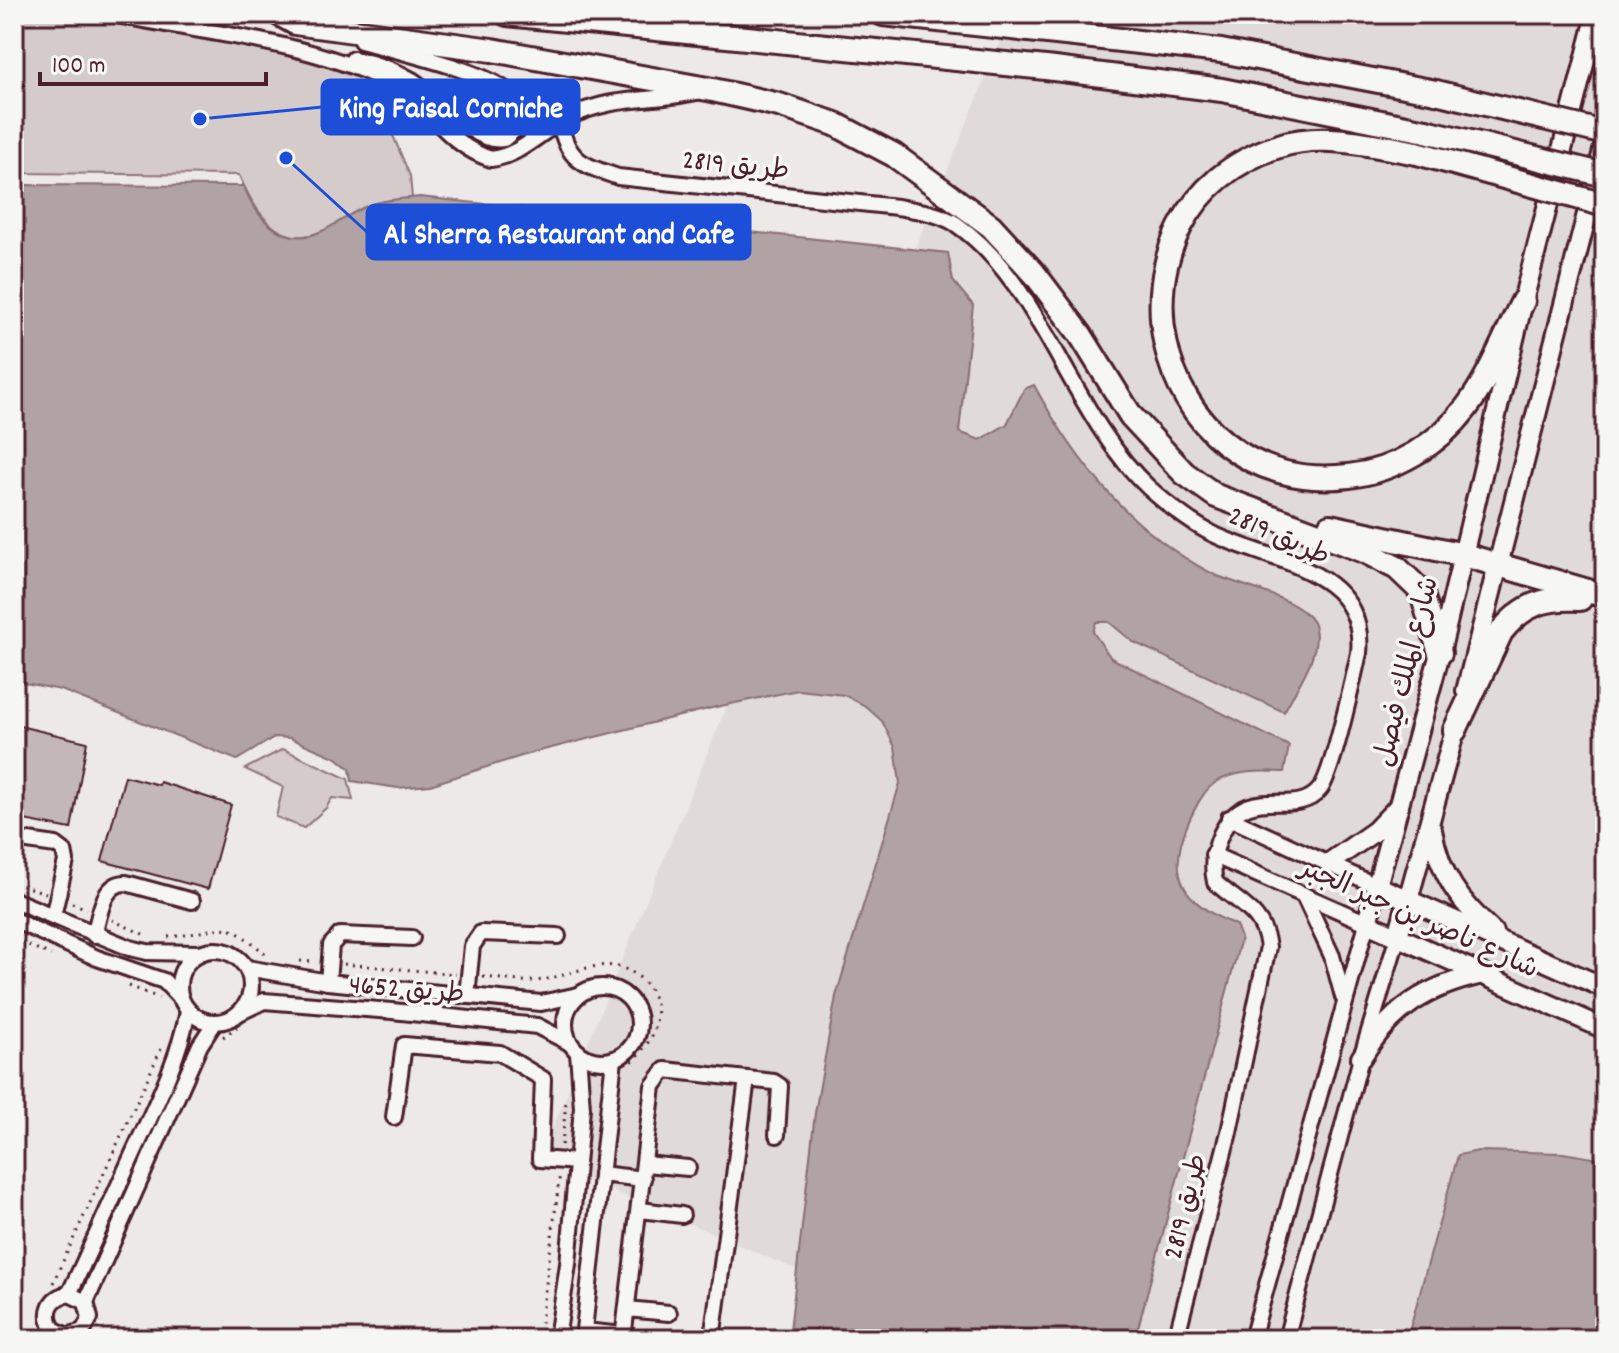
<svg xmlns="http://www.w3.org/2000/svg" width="1619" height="1353" font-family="Dekko,'Playpen Sans Arabic',sans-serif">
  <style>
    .built { fill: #e0dad8 }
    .green { fill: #d4cbca; stroke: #8f757a; stroke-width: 2 }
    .water { fill: #b1a2a3; stroke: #886e73; stroke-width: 2 }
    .building { fill: #c4b7b7; stroke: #4a1f2b; stroke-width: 2 }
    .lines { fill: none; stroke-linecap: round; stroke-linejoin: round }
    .minor-casing { stroke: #4a1f2b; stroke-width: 20 }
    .major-casing { stroke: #4a1f2b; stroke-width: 24 }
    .highway-casing { stroke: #4a1f2b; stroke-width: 28 }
    .path { stroke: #4a1f2b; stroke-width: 3; stroke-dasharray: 2 6; stroke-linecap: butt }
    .minor { stroke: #f6f6f2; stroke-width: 14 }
    .major { stroke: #f6f6f2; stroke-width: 18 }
    .highway { stroke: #f6f6f2; stroke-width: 22 }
    .highway-bridge-casing { stroke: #4a1f2b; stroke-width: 28; stroke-linecap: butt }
    .highway-bridge { stroke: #f6f6f2; stroke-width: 22 }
    .labels { text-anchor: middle; stroke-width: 7; stroke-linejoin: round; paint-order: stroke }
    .street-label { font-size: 28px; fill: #4a1f2b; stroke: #f6f6f2 }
    .leader { fill: none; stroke: #1d4ed8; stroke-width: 3 }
    .callout-dot { fill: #1d4ed8; stroke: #f6f6f2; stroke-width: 3 }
    .callout { fill: #1d4ed8; stroke: #1d4ed8; stroke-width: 3 }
    .callout-label { font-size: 30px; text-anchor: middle; font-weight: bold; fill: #fff }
  </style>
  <rect width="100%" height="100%" fill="#ece9e6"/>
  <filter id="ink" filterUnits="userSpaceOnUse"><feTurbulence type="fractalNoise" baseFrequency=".0125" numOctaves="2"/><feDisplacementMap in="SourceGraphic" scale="16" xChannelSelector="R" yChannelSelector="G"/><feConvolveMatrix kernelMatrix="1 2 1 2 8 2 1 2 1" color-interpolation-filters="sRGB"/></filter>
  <g filter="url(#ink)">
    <path class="built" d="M1012,14H1605V1339H957L540,1159Z"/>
    <g class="green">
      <path d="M14,14H128L364,66L410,176L412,198C398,200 382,200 369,205C352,212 337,225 320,232C277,250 253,208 239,175L14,173Z"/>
      <path d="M283,749L348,779L353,800L332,798L326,808L304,828L276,817L283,787L245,769Z"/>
    </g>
    <g class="water">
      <path d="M14,185L244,186C255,217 282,248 320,232C337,225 352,211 370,205C385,199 404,199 420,197L948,253L953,281L973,305L959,432L980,440L1007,424L1024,389L1034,385C1076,463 1131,531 1211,573C1236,586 1308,598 1315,628C1321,655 1296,688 1284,712L1133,642L1109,622H1096L1093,632L1111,658L1289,746L1284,772C1261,771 1239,770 1218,781C1204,789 1196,806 1189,821C1165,876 1183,904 1236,925L1241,938L1135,1339H789L815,1113L836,996L900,783L895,747L882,721L864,705L844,695L798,690L716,707L531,753L430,785L398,788L352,781L350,769L337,758L290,738L275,737L237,760L61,690L14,681Z"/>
      <path d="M1478,1151L1563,1153L1605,1160V1339H1407L1458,1155Z"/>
    </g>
    <g class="building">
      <path d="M15,725L87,742L71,829L14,818Z"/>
      <path d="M125,776L159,785L160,782L231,805L208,889L102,861Z"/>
    </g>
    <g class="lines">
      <defs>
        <g id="minor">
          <path d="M113,14C202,33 302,40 385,80C428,101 446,145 491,159C520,156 541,131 567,118C615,94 653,103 700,91"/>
          <path d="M353,59C374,63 393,69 412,80C439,97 473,145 504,139L518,127C522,114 519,102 509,93C486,71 394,50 361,41"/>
          <path d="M560,122C567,161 583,165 618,177L897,207C916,210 939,213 956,224C1042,283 1071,416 1149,488C1168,505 1190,523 1213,534C1270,562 1367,568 1359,653C1353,679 1333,773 1320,789C1295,821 1247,779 1221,834C1214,851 1211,864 1215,882C1239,905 1263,910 1268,947L1229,1132L1176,1339"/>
          <path d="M1229,818L1379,887"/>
          <path d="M14,839L56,845L64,851L66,861L53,916"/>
          <path d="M1213,855L1367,923L1252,1339"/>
          <path d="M1303,894L1332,956L1343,997"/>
          <path d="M14,900L130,948L147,952L198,953"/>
          <path d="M14,920L97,958L164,981L179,997"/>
          <path d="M94,935C100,916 102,883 126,883L192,901"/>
          <circle cx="215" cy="986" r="36"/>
          <path d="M247,968L328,982L541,1003L578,995"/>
          <path d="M328,982L331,945L340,935L412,938"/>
          <circle cx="602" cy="1024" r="37"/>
          <path d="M467,996L472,946L481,933L558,936"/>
          <path d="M239,1013L264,1001L392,1011L537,1026L570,1043"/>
          <path d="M747,1079L774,1082L780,1086L777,1135"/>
          <path d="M394,1117L404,1045L500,1053L543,1079L540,1159L577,1162"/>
          <path d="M645,1164L688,1168"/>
          <path d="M601,1174L643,1179"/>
          <path d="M640,1210L682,1215"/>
          <path d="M69,1294L86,1302L90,1318L83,1331L67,1336L53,1329C44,1312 50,1297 69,1294C93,1244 115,1193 138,1143C158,1100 179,1057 188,1011"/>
          <path d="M86,1302L200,1045L215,1022"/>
          <path d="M627,1309L669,1313"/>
          <path d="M584,1331L624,1335"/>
          <path d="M557,1339L568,1264L582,1108L578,1052"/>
          <path d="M583,1339L614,1059"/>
          <path d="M623,1339L653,1086L665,1070L747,1079L712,1339"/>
          <path d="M1286,1339L1361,1058L1398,936"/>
        </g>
        <g id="major">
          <path d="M1597,14L1523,301L1440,653L1367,923L1605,1029"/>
          <path d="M1466,691L1605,143"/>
          <path d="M1432,830C1440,875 1459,901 1493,932"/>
          <path d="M1329,863L1375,831L1399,806"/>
          <path d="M1379,887L1605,988"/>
          <path d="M1398,936L1458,719"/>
          <path d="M1361,1058C1391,1009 1427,986 1483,974"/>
        </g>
        <g id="highway">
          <path d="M279,14L295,23L492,50L713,90L779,105L835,124L894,155L991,226L1034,273L1080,334L1131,416L1184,473L1216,496L1364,551L1397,568L1421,591L1440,653"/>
          <path d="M507,14L1046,68L1222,90L1426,131"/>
          <path d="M883,14L1221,51L1436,92"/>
          <path d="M1417,153C1373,145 1323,132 1279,146C1086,208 1146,500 1349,476C1394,471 1438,445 1466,408C1490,377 1505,336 1523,301"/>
          <path d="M1330,526L1464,555L1605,596"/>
          <path d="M1455,730L1501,632C1523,604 1546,597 1580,599"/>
        </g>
      </defs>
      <use href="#minor" class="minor-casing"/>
      <use href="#major" class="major-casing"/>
      <use href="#highway" class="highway-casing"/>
      <g class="path">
        <path d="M14,883L46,893"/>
        <path d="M72,903L87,909"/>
        <path d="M112,920L145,935"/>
        <path d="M168,937C228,932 217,912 269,957"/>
        <path d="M14,939L51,955"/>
        <path d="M300,961L316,962"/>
        <path d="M344,964L456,974"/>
        <path d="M483,977C499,978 516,982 532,981C555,980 575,969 598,966C636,961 666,994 654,1031C649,1045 637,1055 629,1066"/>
        <path d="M129,986L159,998"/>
        <path d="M223,1037L237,1027"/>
        <path d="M562,1145L566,1101"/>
        <path d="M53,1283L162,1047"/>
        <path d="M539,1339L560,1173"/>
      </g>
      <use href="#minor" class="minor"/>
      <use href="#major" class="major"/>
      <use href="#highway" class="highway"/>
      <defs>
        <g id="highway-bridge">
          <path d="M1436,92L1605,133"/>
          <path d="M1426,131L1605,175"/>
          <path d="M1417,153L1605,205"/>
        </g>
      </defs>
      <use href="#highway-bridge" class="highway-bridge-casing"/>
      <use href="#highway-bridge" class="highway-bridge"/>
    </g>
  </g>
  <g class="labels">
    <g class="street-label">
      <text transform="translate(736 163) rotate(6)" y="10">طريق 2819</text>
      <text transform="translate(1280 534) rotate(24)" y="10">طريق 2819</text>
      <text transform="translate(1404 671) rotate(-76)" y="10">شارع الملك فيصل</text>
      <text transform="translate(1420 916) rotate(24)" y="10">شارع ناصر بن جبر الجبر</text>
      <text transform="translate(407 987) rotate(5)" y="10">طريق 4652</text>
      <text transform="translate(1183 1206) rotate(-76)" y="10">طريق 2819</text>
    </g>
  </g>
  <path class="leader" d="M200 119L322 107M286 158L367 232"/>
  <g class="callout-dot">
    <circle cx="200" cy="119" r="8"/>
    <circle cx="286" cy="158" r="8"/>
  </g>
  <g class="callout">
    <rect x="322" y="80" width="257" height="54" rx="8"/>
    <rect x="367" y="205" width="383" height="54" rx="8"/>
  </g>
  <g class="callout-label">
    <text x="451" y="117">King Faisal Corniche</text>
    <text x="559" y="243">Al Sherra Restaurant and Cafe</text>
  </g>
  <rect width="1619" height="1353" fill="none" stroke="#f6f6f2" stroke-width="48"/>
  <rect x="24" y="24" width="1571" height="1305" fill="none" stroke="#4a1f2b" stroke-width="3" filter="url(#ink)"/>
  <path d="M40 72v12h226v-12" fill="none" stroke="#4a1f2b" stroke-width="4"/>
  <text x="52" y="72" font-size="24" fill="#4a1f2b" stroke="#f6f6f2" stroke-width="6" paint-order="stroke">100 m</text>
</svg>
